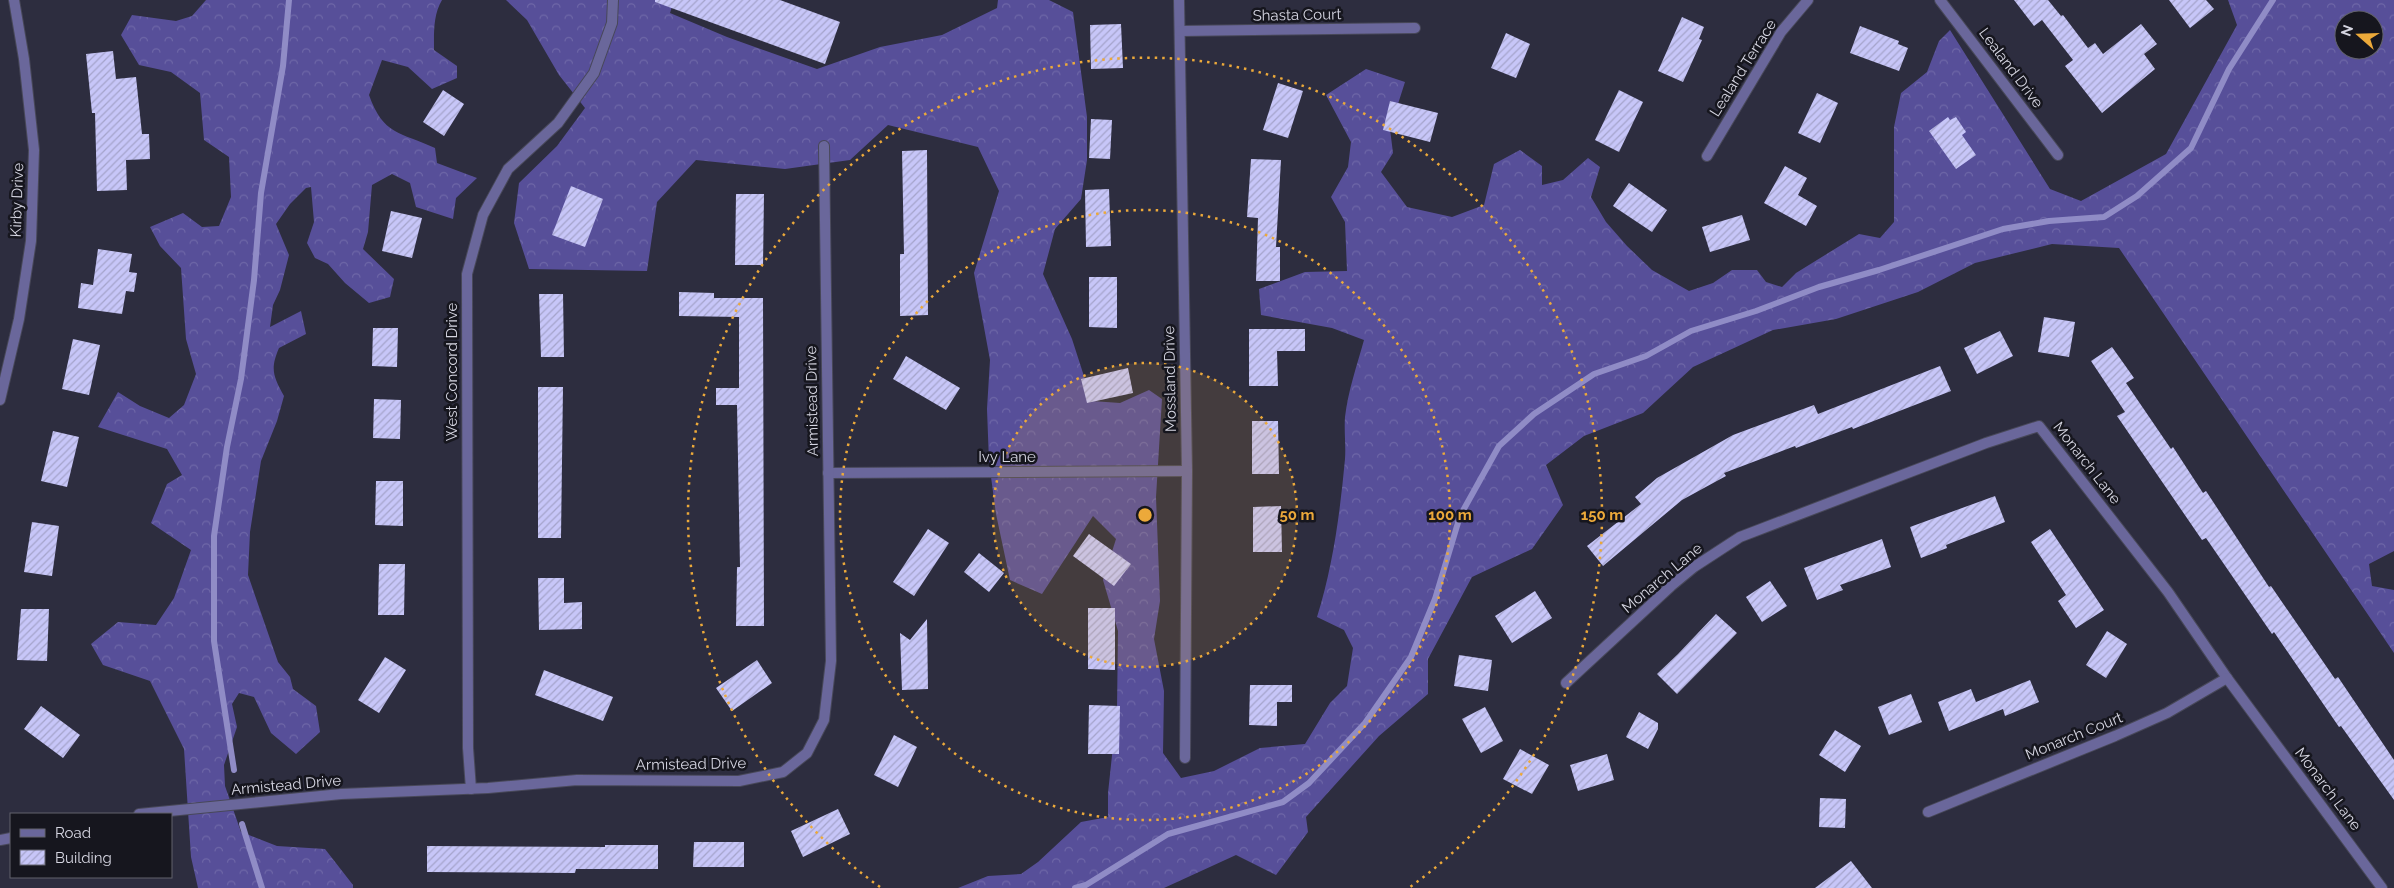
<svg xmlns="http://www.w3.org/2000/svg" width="2394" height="888" font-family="Raleway,sans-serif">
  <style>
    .forest { fill: url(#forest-crowns); fill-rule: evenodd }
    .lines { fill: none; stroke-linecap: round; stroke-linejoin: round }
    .stream { stroke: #908cc6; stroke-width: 6 }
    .building { fill: url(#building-hatch) }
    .street-casing { stroke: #484859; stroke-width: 12 }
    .street { stroke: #6a679b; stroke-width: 10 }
    .ring { fill: none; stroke: #eca93a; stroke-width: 2.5; stroke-dasharray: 2.5 5 }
    .labels { text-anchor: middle; stroke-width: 5; stroke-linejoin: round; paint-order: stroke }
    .street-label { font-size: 15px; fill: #d5d5e1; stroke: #16161e }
    .centre { fill: #eca93a; stroke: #16161e; stroke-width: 2.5 }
    .ring-label { font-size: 15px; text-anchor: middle; font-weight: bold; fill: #eca93a; stroke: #16161e; stroke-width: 5; stroke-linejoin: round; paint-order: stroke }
  </style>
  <defs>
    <pattern id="forest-crowns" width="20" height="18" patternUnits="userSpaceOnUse" patternTransform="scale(1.25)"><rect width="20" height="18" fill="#574f99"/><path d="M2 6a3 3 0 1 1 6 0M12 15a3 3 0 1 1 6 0" fill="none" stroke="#6e67a7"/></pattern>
    <pattern id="building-hatch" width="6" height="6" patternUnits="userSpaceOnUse" patternTransform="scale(1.25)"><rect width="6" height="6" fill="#c7c6f8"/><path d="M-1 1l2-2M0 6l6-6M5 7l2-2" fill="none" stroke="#a5a4cb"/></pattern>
  </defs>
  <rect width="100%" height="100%" fill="#2d2d3f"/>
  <g class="forest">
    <path d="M206,0H442C433,15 434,33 434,50L457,66V78L432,89L408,67L382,60L369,95C383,135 400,132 435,148L437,163L477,178L456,198L453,219L416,207L410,183L392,174L372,185L368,232L363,249L394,279L390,297L369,303L345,283L328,264L315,258L307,243L314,222L311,187L306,188L290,204L276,224L289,255L280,290L273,305L270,327L301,311L306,334L279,348C270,369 273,376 284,396L277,421L261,461L250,532L248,575L278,662L290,677L293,689L316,706L320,732L296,754L271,733L254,697L239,693L232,704L237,727L224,765L225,786L241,832L277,846L325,849L353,885V888H198L191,857L184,749L150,681L103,665L91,644L118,622L156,625L174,598L191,550L151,523L167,484L182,475L167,449L98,427L118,392L140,406L169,418L184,405L196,374L186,339L181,268L160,246L150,227L183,213L202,227L219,226L231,197L229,157L204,140L200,93L171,72L139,65L121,35L132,15L176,21L192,16Z"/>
    <path d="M506,0H674L670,13L727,37L817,69L880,47L942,35L997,8L998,0H1049L1073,12L1087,117V160L1081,199L1055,229L1043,274L1072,339L1092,401L1120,403L1149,390L1162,399L1156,497L1160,601L1154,639L1164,691L1163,753L1181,778L1214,771L1260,748L1305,744L1330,703L1347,686L1353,648L1344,630L1317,617C1333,566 1340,513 1345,459C1346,446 1344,431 1345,417C1348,391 1357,365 1364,340L1332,328L1261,315L1259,289L1305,272L1347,271L1345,222L1331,197L1348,167L1351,142L1326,95L1366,69L1405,82L1390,129L1393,153L1381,172L1407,207L1452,217L1484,205L1494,164L1520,150L1542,166V185L1563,180L1588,158L1600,167L1591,197L1606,222L1627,246L1652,270L1689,291L1713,283L1732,270H1757L1766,282L1782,287L1796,273L1859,234L1880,238L1894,222V127L1901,93L1927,72L1939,41L1950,30L2050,189L2081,201L2166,154L2237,25L2228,0H2394V551L2369,564L2372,586L2394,590V653L2119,248L2052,244L1975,263L1918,292L1836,319L1773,330L1693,367L1643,413L1584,436L1546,465L1563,505L1532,549L1472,577L1428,659V694L1379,736L1306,817L1308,832L1276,875L1236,855L1164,888H958L988,876L1021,874L1038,862L1081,822L1108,817V793L1117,709L1118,631L1103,580L1116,539L1093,516L1042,594L1010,580L996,514L989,462L987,409L990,360L974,273L999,191L978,147L888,125L850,160L785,169L696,160L657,202L647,271L529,269L514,223L519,183L557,146L585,108L559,75L527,20ZM2344,20H2374V50H2344Z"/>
  </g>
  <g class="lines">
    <g class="stream">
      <path d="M234,770L214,641V536L227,447L241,379L254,280L261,193L283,66L289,0"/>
      <path d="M242,824L262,888"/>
      <path d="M1075,888L1086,885L1168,834L1283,802L1309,783L1365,723L1411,657L1435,599L1460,516L1499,446L1534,414L1594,374L1646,356L1691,331L1756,311L1819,287L1879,270L2003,229L2049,221L2104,217L2137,196L2191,148L2229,69L2273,0"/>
    </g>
  </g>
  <g class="building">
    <path d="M655,0H780L840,22L825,64L655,2Z"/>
    <path d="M2014,0H2048L2061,16L2063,15L2088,48L2095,43L2103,54L2141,24L2157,44L2144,54L2155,69L2102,113L2065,66L2073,60L2042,20L2034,26Z"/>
    <path d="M2169,0H2206L2214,9L2190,28Z"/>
    <path d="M1682,17L1704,27L1699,39L1702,40L1683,82L1658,71Z"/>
    <path d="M1121,24L1123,68L1091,69L1090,25Z"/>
    <path d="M1860,26L1899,41L1898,44L1908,48L1899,71L1850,53Z"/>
    <path d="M1506,33L1530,44L1516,78L1491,68Z"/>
    <path d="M113,51L116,79L136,77L142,134H149L150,159L126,160L127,190L97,191L95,113H92L86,54Z"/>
    <path d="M1278,83L1303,91L1288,138L1263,130Z"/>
    <path d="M443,90L464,104L444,136L423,122Z"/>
    <path d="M1619,90L1643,102L1619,152L1595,140Z"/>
    <path d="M1817,93L1838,103L1820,143L1798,133Z"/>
    <path d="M1390,101L1438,113L1430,142L1383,130Z"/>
    <path d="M1948,117L1950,120L1956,117L1966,132L1962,135L1976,155L1956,169L1929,131Z"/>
    <path d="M1091,119L1112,120L1110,159L1089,158Z"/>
    <path d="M927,150L928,315L900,316V254H904L902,151Z"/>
    <path d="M1251,159L1281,160L1276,247H1280V281H1256L1258,218L1247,217Z"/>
    <path d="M1785,166L1807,178L1798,195L1817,206L1806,226L1764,203Z"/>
    <path d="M1629,183L1667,210L1652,232L1613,206Z"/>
    <path d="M571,186L603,199L585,247L552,235Z"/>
    <path d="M1109,189L1111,246L1086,247L1085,190Z"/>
    <path d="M736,194H764L763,265H735Z"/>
    <path d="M391,211L422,218L412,258L382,251Z"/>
    <path d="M1742,215L1750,240L1710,252L1702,227Z"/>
    <path d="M98,249L132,254L129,272L137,273L134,292L126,291L122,314L78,308L81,283L93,285Z"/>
    <path d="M1089,277H1117V328L1089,327Z"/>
    <path d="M679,292L714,293V298H763L764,626H736L737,567H740L737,405H716V388H739V317L679,316Z"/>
    <path d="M539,294H563L564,357H541Z"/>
    <path d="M2044,317L2075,322L2069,357L2038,352Z"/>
    <path d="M373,328H398L397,367L372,366Z"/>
    <path d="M1249,329H1305V351H1277L1278,386H1249Z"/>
    <path d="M2000,331L2013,356L1977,374L1964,348Z"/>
    <path d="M73,339L100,345L89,395L62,389Z"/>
    <path d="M2112,347L2134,378L2126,383L2171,449L2173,447L2203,493L2206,491L2269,587L2271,586L2335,679L2338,677L2394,760V800L2341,726L2339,727L2274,632L2272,634L2206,538L2202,540L2117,416L2125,412L2091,361Z"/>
    <path d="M906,356L960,388L946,410L893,379Z"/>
    <path d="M1940,366L1951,391L1853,429L1852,427L1796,448L1795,446L1724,473L1726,476L1682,500L1603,566L1587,546L1641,504L1635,497L1657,478L1733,435L1814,405L1818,414Z"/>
    <path d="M1128,368L1133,393L1087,403L1081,379Z"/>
    <path d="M538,387H563L561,538H538Z"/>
    <path d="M374,399L401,400L400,439L373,438Z"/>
    <path d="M1252,421H1278L1279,474H1252Z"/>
    <path d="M53,431L79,437L67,487L41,481Z"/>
    <path d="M376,481H403V526L375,525Z"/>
    <path d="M1995,496L2005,522L1946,545L1947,548L1921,558L1910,527Z"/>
    <path d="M1281,506L1282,552H1253V507Z"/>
    <path d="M32,522L59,526L52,576L24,572Z"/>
    <path d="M928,529L949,543L914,596L893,582Z"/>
    <path d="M2050,529L2104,610L2076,628L2058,601L2066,595L2031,542Z"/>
    <path d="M1089,534L1131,564L1114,586L1073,556Z"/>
    <path d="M1882,539L1891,567L1840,585L1843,590L1817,600L1804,568Z"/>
    <path d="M979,553L1004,573L989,592L964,572Z"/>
    <path d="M379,564H405L404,615H378Z"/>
    <path d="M538,578H564V603L582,602V629L539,630Z"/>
    <path d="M1770,581L1787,606L1762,622L1746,597Z"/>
    <path d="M1535,591L1552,618L1512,643L1495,616Z"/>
    <path d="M1088,608H1115V670L1088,669Z"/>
    <path d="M21,609H49L47,661L17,660Z"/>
    <path d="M1716,614L1737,633L1677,694L1657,674L1678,654Z"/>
    <path d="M927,619L928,689L902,690L900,633L910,640Z"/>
    <path d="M2107,631L2127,644L2106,678L2086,665Z"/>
    <path d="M1459,655L1492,660L1488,691L1454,686Z"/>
    <path d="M385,657L406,670L379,713L358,700Z"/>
    <path d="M757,660L772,683L732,711L716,688Z"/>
    <path d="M544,670L613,697L603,721L535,695Z"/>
    <path d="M2030,680L2039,702L2005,716L2003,709L1949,731L1938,702L1971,689L1976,702Z"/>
    <path d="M1250,685H1292V702H1277V726L1249,725Z"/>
    <path d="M1911,694L1922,722L1889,735L1878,707Z"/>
    <path d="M1089,705L1120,706L1119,754H1088Z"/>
    <path d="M41,706L80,735L63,758L24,729Z"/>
    <path d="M1485,707L1503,741L1481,753L1462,719Z"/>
    <path d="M1639,712L1658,723V729L1648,749L1626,737Z"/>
    <path d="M1835,730L1861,746L1845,772L1819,755Z"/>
    <path d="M894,735L917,747L898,787L874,775Z"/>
    <path d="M1520,749L1549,765L1532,794L1503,779Z"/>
    <path d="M1607,754L1614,780L1578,791L1570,765Z"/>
    <path d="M1820,798L1846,799L1845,828L1819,827Z"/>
    <path d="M838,809L850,834L803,857L791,831Z"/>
    <path d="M694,842H744V867H693Z"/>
    <path d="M605,845H658V869H576L575,873L427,872V846L605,847Z"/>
    <path d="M1851,861L1872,888H1815Z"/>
  </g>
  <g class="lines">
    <defs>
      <g id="street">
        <path d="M1179,0L1187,471L1185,758"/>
        <path d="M1940,0L2058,155"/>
        <path d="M1180,31L1415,28"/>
        <path d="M1707,156L1781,32L1808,0"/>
        <path d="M0,400L19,319L31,241L34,150L24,59L14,0"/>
        <path d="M828,473L1187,471"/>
        <path d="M1566,683L1671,586L1694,567L1740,537L1986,443L2039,426L2168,592L2227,678L2382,888"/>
        <path d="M471,789L468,748L467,274L483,215L508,169L558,123L594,73L612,23L613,0"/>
        <path d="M1928,812L2115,736L2167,713L2227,678"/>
        <path d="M139,814L341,794L488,788L577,780L739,781L783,772L807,753L824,720L831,661L824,146"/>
        <path d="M0,840L11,838"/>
      </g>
    </defs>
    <use href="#street" class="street-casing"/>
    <use href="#street" class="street"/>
  </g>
  <circle cx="1145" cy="515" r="152" fill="#eca93a" fill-opacity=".12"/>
  <g class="ring">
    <circle cx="1145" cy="515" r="152"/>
    <circle cx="1145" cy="515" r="305"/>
    <path d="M880 887A457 457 0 1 1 1410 887"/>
  </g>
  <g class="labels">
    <g class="street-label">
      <text transform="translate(1297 15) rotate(-1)" y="5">Shasta Court</text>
      <text transform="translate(1743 68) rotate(-58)" y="5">Lealand Terrace</text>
      <text transform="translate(2011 68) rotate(53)" y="5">Lealand Drive</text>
      <text transform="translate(17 200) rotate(-88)" y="5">Kirby Drive</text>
      <text transform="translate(452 372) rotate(-90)" y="5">West Concord Drive</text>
      <text transform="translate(1170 379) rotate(-91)" y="5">Mossland Drive</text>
      <text transform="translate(812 401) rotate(-91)" y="5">Armistead Drive</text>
      <text x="1007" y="462">Ivy Lane</text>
      <text transform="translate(2087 463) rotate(52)" y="5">Monarch Lane</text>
      <text transform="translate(1662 578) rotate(-40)" y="5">Monarch Lane</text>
      <text transform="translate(2074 736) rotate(-22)" y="5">Monarch Court</text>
      <text transform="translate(691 764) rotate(-1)" y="5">Armistead Drive</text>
      <text transform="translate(286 785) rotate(-5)" y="5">Armistead Drive</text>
      <text transform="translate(2328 789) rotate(53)" y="5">Monarch Lane</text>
    </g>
  </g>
  <circle cx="1145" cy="515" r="8" class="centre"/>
  <g class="ring-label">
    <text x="1297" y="520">50 m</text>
    <text x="1450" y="520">100 m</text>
    <text x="1602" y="520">150 m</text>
  </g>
  <rect x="10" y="813" width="162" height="65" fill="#16161e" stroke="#62626c"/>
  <rect x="20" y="829" width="25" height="8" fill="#6a679b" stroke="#62626c"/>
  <text x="55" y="838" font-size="15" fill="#d5d5e1">Road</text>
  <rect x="20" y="850" width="25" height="15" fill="url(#building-hatch)" stroke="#62626c"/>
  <text x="55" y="863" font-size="15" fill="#d5d5e1">Building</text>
  <g transform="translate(2359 35) rotate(290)"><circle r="24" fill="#16161e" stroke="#62626c"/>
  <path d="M0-4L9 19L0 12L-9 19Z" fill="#eca93a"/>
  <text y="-8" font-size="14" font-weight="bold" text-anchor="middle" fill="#d5d5e1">N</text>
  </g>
</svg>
